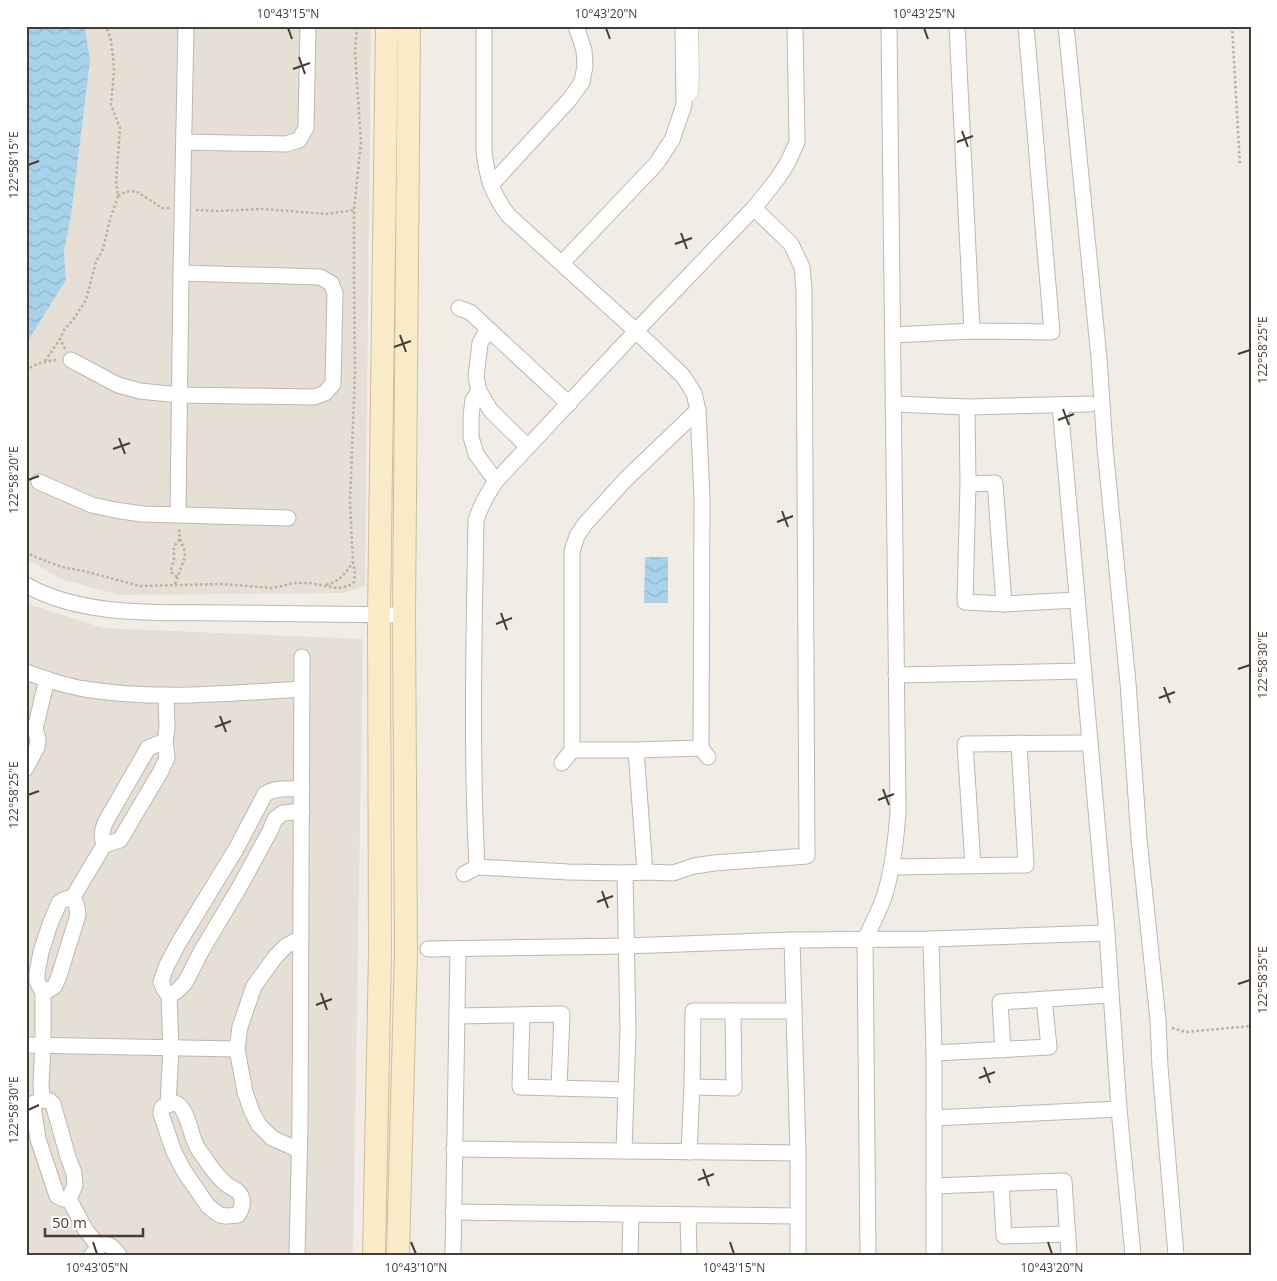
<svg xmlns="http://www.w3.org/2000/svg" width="1277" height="1281" font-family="'Open Sans',sans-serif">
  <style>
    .residential { fill: #e5dfd5 }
    .water { fill: url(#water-waves) }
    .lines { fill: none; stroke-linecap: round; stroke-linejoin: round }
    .lane-casing { stroke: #bfb7ad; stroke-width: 9 }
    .street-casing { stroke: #bfb7ad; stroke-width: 17 }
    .secondary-casing { stroke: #cebd99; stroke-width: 24 }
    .path { stroke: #bdaf9c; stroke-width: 2.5; stroke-dasharray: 2.5 2.5; stroke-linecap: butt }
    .lane { stroke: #fff; stroke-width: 8 }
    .street { stroke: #fff; stroke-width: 15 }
    .secondary { stroke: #faebc8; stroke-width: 22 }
    .ticks { fill: none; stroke: #443d36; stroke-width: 2 }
    .neatline { fill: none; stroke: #443d36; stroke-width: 2 }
    .ticks-label { font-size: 12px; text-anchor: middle; fill: #443d36 }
  </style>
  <defs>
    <pattern id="water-waves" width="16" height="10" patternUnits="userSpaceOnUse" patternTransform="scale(1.25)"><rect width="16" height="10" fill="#a7d2ea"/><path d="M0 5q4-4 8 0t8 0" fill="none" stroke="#91b5c9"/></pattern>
  </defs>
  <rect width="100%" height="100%" fill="#f1ede6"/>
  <g class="residential">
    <path d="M85,26H371L365,586L344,593L119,595L61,579L26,559V344L66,280L64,251L71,216L90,61Z"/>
    <path d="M26,603L103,628L363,639L353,1255H26Z"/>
  </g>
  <g class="water">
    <path d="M26,26H85L90,61L71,216L64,251L66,280L26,344Z"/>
    <path d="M645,557H668V603H644Z"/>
  </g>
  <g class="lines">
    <defs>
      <path id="lane" d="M685,103L694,93L695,76L694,26"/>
      <g id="street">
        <path d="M484,26V151C487,178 492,193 508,215L636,331L683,376L694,393L698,410L702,497L701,748L708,757"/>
        <path d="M957,26L972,331"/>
        <path d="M1066,26L1099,358L1105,448L1128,683L1139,839L1158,1020L1160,1067L1176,1255"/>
        <path d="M184,142L286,144L299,140L306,128L308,26"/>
        <path d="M491,185L569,100L582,82L585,66L584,50L576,26"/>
        <path d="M562,263L656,164L672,140L684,105L683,26"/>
        <path d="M459,308L470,312L569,404"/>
        <path d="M488,329L480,343L476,377L479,391L491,411L528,447"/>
        <path d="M893,335L972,331L1052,332L1026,26"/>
        <path d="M71,360L118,385L140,391L179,395L314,397L325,393L333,384L335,293L331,283L320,277L181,273"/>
        <path d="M479,391L473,400L471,416V437L476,454L496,481"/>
        <path d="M893,404L967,407L1090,404"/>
        <path d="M1060,405L1107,933L1119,1109L1133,1255"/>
        <path d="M967,407L968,484L965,602L1004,604L1077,600"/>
        <path d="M39,482L92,505L115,510L142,514L288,518"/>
        <path d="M968,484L995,483L1004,604"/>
        <path d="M178,515L181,273L186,26"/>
        <path d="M26,585C84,618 164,612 228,613C287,614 345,614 404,615"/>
        <path d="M26,672C45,679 65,686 85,689C157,701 230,693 302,689"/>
        <path d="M896,675L1084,671"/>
        <path d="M572,750H636L701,748"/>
        <path d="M636,750L645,872"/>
        <path d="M562,763L572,750V551L577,536L585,524L626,479L698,410"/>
        <path d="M26,768L37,747L38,739L35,729L47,679"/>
        <path d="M104,845C101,835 102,830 106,821L148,748L165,741"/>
        <path d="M973,865L965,744L1090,743"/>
        <path d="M477,867C471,751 474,636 476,520C481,505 487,494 496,481L636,331L754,208L778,178L788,162L797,142L795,26"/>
        <path d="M892,867L1026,865L1019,743"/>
        <path d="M464,874L477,867L569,872L625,873L645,872L673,873L694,866L714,863L807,856L804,290L802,267L791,244L754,208"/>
        <path d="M931,939L934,1053V1255"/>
        <path d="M792,940L798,1153V1255"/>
        <path d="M428,949L626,946L792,940L931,939L1107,933"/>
        <path d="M43,993L54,987L58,979L78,915L77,907L73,897"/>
        <path d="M169,996L177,991L185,983L202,950L239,888L270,831L275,819L283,813L302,811"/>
        <path d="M522,1015L520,1087L626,1090"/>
        <path d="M457,1016L562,1014L559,1088"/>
        <path d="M26,1045L237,1049"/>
        <path d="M1003,1050L1000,1002L1110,995"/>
        <path d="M934,1053L1049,1047L1044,999"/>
        <path d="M692,1087L734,1088L733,1011"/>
        <path d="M42,1100L41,1083L43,1046V993L37,981V973L41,952L50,924L59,903L63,900L73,897L104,845L120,840L161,771L167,758L165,741L167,728L166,695"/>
        <path d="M175,1103C186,1106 190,1130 194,1140C196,1146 200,1152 204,1157C209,1165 219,1178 226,1184C231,1188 239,1190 241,1196C244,1202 241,1210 238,1215L226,1216L220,1215L214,1211L208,1206L184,1171L174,1152L161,1114C161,1104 166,1106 175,1103Z"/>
        <path d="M168,1105L171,1048L169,996L164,989L161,982L166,967L178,944L236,849L265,794C277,787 287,789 302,789"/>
        <path d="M934,1118L1119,1109"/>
        <path d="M454,1149L798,1153"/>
        <path d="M299,1150L272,1138L259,1125L252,1112L245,1092L237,1049L240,1027L254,986L276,956L286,946L301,938"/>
        <path d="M624,1151L628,1031L625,873"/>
        <path d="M689,1152L692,1087L693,1011H794"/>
        <path d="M1001,1184L1004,1236L1068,1234"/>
        <path d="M934,1186L1064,1181L1069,1255"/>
        <path d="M69,1199H63L57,1196L38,1139L33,1106L34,1103L42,1100L50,1101L53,1104L68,1157L74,1173L75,1185L69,1199L85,1229L99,1247"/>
        <path d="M453,1212L797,1216"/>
        <path d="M688,1215L689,1255"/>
        <path d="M92,1255C102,1240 110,1242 119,1255"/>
        <path d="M297,1255L300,1123L302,657"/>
        <path d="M453,1255L458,949"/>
        <path d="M630,1255L631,1214"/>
        <path d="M868,1255L865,939C872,925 879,911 884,897C893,869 896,841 898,812L889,26"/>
      </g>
      <g id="secondary">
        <path d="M374,1255L380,953L379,615L387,26"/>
        <path d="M398,1255L406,952L404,615L409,26"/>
      </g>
    </defs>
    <use href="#lane" class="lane-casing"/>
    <use href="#street" class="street-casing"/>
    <use href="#secondary" class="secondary-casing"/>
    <g class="path">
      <path d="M1232,26L1240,165"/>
      <path d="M118,196L125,192L136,191L162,208H170"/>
      <path d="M196,210L217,211L263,209L327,214L354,210"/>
      <path d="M65,349L60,339L64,330L73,320L86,300L96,262L103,249L109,223L118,196L116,182L120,128L111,105L114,70L113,57L111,40L106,26"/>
      <path d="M45,361L60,339"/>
      <path d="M26,371C35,363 46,361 57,360"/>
      <path d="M26,551L33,556L62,567L84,571L140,586L222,584L273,588L294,583H309L337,588L348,586L354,582L355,573L353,562L350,502L355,373L354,278V210L361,142L355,52L357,26"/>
      <path d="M177,577L171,572C171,567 174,563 174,559C174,548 172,548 180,539"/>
      <path d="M175,584L185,557V552L180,539L179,529"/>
      <path d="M326,585C340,581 345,574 353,562"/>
      <path d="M1172,1028L1186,1032L1251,1026"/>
    </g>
    <use href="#lane" class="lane"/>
    <use href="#street" class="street"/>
    <use href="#secondary" class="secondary"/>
  </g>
  <path class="ticks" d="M288,28L292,39M606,28L610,39M924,28L928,39M299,57L305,74M293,69L310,63M962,131L968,147M957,142L973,136M28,165L39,161M681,233L687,249M675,244L692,238M400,335L406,352M394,347L411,341M1238,354L1250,350M1063,409L1069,425M1058,420L1074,414M119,438L125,454M113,449L130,443M28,480L39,476M782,511L788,527M777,522L793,516M501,613L507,630M496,624L512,618M1238,669L1250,665M1164,687L1170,703M1159,698L1175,692M220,716L226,732M215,727L231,721M883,789L889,805M28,795L39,791M878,800L894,794M602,891L608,908M597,902L613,896M1238,984L1250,980M321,993L327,1010M316,1005L332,999M984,1067L990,1083M979,1078L995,1072M28,1110L39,1105M703,1169L709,1186M698,1180L714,1174M93,1242L97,1254M411,1242L416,1254M730,1242L734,1254M1048,1242L1052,1254"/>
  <rect width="1277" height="1281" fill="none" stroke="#ffffff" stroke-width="55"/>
  <path d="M45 1228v8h98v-8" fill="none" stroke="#443d36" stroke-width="2.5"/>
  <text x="52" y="1228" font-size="15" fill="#443d36" stroke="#ffffff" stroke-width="4" paint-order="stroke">50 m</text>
  <rect x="28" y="28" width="1222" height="1226" class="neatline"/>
  <g class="ticks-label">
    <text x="288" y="18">10°43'15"N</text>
    <text x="606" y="18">10°43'20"N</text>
    <text x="924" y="18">10°43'25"N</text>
    <text transform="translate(14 165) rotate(-90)" y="4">122°58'15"E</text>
    <text transform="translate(1263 350) rotate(-90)" y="4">122°58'25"E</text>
    <text transform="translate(14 480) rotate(-90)" y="4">122°58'20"E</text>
    <text transform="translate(1263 665) rotate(-90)" y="4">122°58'30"E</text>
    <text transform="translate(14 795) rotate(-90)" y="4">122°58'25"E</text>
    <text transform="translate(1263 980) rotate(-90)" y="4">122°58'35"E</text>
    <text transform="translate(14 1110) rotate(-90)" y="4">122°58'30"E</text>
    <text x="97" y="1272">10°43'05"N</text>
    <text x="416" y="1272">10°43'10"N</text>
    <text x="734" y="1272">10°43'15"N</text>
    <text x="1052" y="1272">10°43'20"N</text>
  </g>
</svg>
